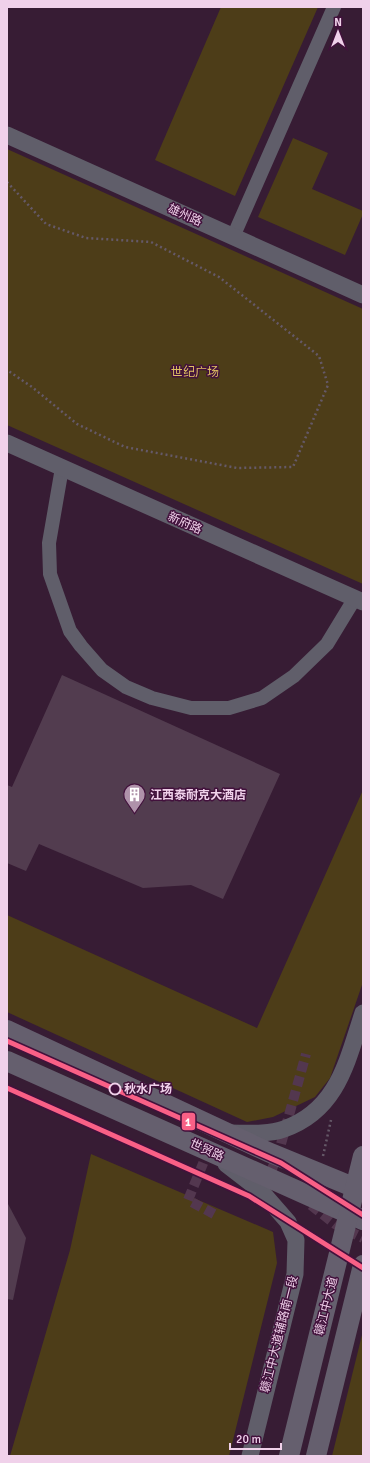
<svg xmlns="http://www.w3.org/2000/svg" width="370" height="1463" font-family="Signika,'Noto Sans SC',sans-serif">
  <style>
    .green { fill: #4d3d18 }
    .building { fill: #523c4f }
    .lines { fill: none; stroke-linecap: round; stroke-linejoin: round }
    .pedestrian-tunnel { stroke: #53374f; stroke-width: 10; stroke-dasharray: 10 5; stroke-linecap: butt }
    .path { stroke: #655968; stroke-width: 2.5; stroke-dasharray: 2 3; stroke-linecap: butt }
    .minor { stroke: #605e6a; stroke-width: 14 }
    .tertiary { stroke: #605e6a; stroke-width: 17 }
    .secondary { stroke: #655f6e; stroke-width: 20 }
    .metro-1-casing { stroke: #42113c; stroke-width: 8 }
    .metro-1 { stroke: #f96086; stroke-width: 5 }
    .stop-dot { fill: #42113c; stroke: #f0d1ea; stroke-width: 2 }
    .labels { text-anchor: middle; stroke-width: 3; stroke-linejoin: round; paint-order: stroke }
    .street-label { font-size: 12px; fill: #f0d1ea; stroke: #42113c }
    .park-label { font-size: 12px; fill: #e0c361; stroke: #42113c }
    .poi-label { font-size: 12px; font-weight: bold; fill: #f0d1ea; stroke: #42113c; text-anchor: start }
    .stop-label { font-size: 12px; font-weight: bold; fill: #f0d1ea; stroke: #42113c; text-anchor: start }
    .line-badge { stroke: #42113c; stroke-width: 1.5 }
    .badge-label { font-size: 11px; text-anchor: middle; font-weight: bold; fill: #fff }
  </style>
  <rect width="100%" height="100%" fill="#371c34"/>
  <g class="green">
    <path d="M221,7H318L235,196L155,160Z"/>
    <path d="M293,138L328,153L312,189L363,211V214L345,255L258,217Z"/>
    <path d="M7,149L363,309V584L7,425Z"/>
    <path d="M363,790V982L330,1078L315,1097L273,1117L247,1122L7,1012V915L257,1028Z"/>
    <path d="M91,1154L273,1232L277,1263L229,1456H10L70,1250Z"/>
    <path d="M363,1331V1456H332Z"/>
  </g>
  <g class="building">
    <path d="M62,675L280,774L223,899L191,885L143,888L39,844L26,871L7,863V785L12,787Z"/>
    <path d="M7,1202L26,1238L13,1300L7,1299Z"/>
  </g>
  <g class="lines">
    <g class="pedestrian-tunnel">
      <path d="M209,1149L188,1200L214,1214"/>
      <path d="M271,1172L281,1144L306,1054"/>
      <path d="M311,1205L335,1224L363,1238"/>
    </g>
    <g class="path">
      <path d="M7,182L46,224L86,238L151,242L219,277L319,356L328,385L293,467L237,468L125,447L77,424L32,387L7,370"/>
      <path d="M323,1156L331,1120"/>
    </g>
    <g class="minor">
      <path d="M233,237L334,7"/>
      <path d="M62,468L49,543L50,574L70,631L81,646L102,670L126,687L152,698L191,708H229L262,698L294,676L327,644L355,598"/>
    </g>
    <g class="tertiary">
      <path d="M7,135L363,295"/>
      <path d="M7,443L363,602"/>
      <path d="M229,1133C246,1133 267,1135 284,1129C338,1110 347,1061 363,1013"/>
      <path d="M226,1164L261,1191L288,1222L296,1240L295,1274L250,1456"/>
    </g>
    <g class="secondary">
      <path d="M7,1030L268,1152L363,1191"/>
      <path d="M7,1061L363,1220"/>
      <path d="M289,1456L363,1156"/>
      <path d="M316,1456L363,1265"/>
    </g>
    <defs>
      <g id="metro-1">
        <path d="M7,1041L281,1163L363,1215"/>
        <path d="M7,1088L249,1196L363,1268"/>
      </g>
    </defs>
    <use href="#metro-1" class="metro-1-casing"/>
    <use href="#metro-1" class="metro-1"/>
  </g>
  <defs>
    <symbol id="building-pin" viewBox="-11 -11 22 30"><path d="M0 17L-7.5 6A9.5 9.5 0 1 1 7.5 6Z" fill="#af92aa" stroke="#42113c"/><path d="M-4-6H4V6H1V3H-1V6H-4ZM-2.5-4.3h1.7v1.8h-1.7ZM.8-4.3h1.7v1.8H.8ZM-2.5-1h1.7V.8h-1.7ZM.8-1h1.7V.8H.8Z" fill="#fff"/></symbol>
  </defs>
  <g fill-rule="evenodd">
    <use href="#building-pin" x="122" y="782" width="25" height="34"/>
  </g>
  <circle class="stop-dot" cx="115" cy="1089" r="5.5"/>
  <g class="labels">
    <g class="street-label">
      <text transform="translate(185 215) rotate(24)" y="4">雄州路</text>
      <text transform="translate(185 523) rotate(24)" y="4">新府路</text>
      <text transform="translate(207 1150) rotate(24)" y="4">世贸路</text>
      <text transform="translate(326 1306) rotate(-76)" y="4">赣江中大道</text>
      <text transform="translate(279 1334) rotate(-76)" y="4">赣江中大道辅路南一段</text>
    </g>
    <g class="park-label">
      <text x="195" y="376">世纪广场</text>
    </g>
    <g class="poi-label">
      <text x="150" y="799">江西泰耐克大酒店</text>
    </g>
    <g class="stop-label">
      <text x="124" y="1093">秋水广场</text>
    </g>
  </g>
  <rect class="line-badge" x="181" y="1112" width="15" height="19" rx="4" fill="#f96086"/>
  <g class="badge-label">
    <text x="188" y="1126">1</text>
  </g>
  <rect width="370" height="1463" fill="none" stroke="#f0d1ea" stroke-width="16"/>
  <g transform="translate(338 32)" stroke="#42113c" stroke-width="3" paint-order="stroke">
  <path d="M0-3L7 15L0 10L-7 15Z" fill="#f0d1ea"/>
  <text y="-6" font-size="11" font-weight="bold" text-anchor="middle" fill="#f0d1ea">N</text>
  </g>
  <path d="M230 1443v6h51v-6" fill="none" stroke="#f0d1ea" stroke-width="2"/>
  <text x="236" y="1443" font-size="12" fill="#f0d1ea" stroke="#42113c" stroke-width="3" paint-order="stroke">20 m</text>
</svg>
